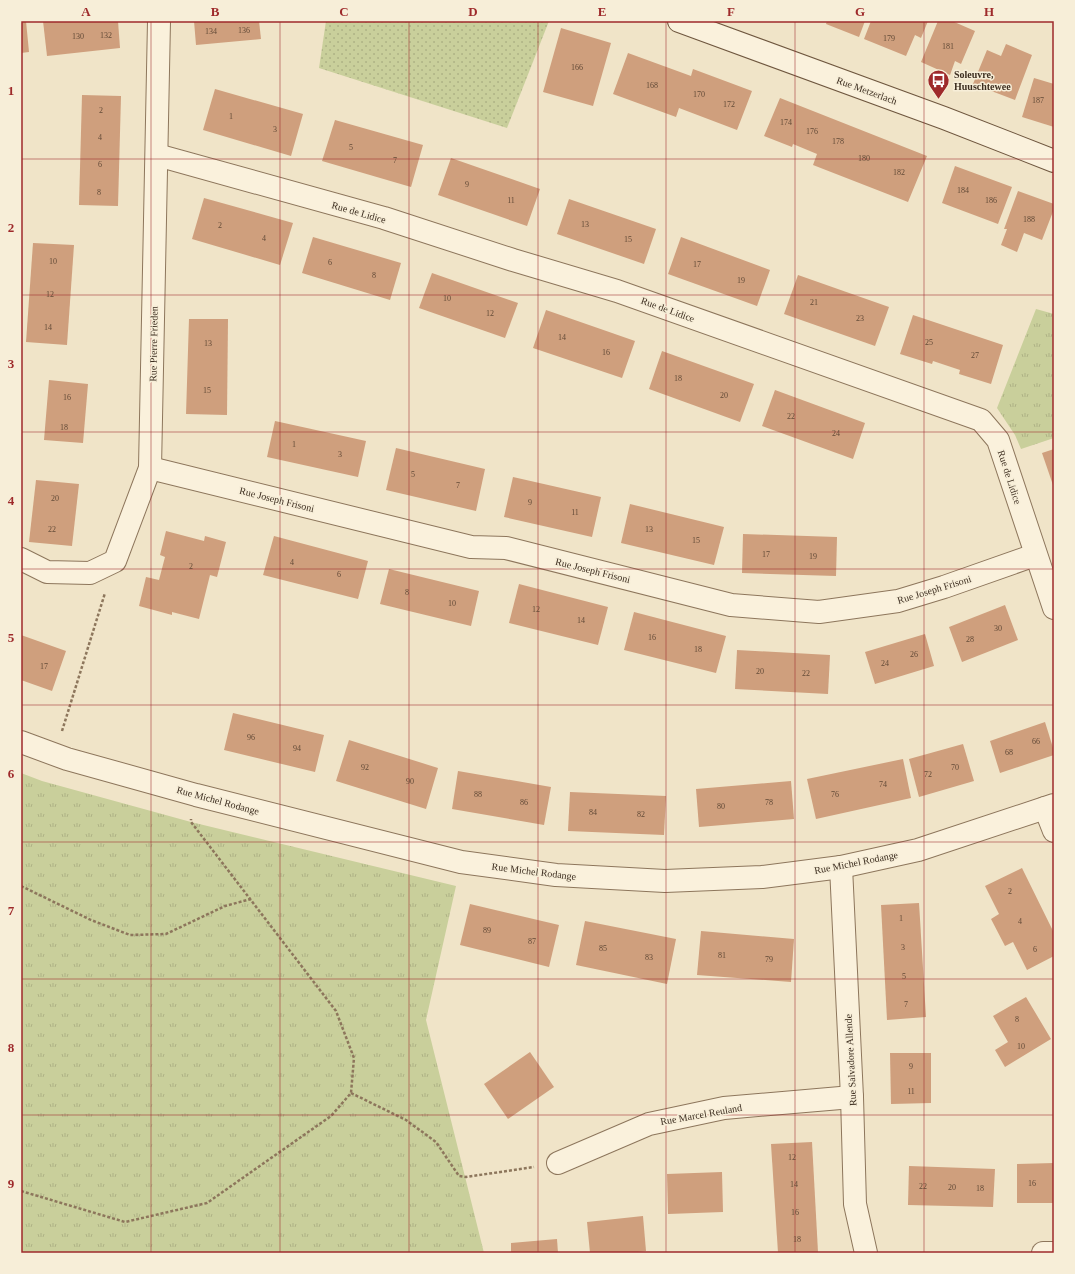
<svg xmlns="http://www.w3.org/2000/svg" width="1075" height="1274" font-family="'Times New Roman',serif">
  <style>
    .grass { fill: url(#grass-dots) }
    .park { fill: url(#park-tufts) }
    .building { fill: #cf9f7d }
    .lines { fill: none; stroke-linecap: round; stroke-linejoin: round }
    .street-casing { stroke: #8d765c; stroke-width: 24 }
    .secondary-casing { stroke: #6f573f; stroke-width: 24 }
    .path { stroke: #8d765c; stroke-width: 2.5; stroke-dasharray: 3 2; stroke-linecap: butt }
    .street { stroke: #faf1dc; stroke-width: 22 }
    .secondary { stroke: #faf1dc; stroke-width: 22 }
    .grid { fill: none; stroke: #9e2a2b; stroke-width: 1; stroke-opacity: 0.55 }
    .labels { text-anchor: middle; stroke-width: 3; stroke-linejoin: round; paint-order: stroke }
    .number-label { font-size: 8px; fill: #624a37 }
    .poi-label { font-size: 10px; font-weight: bold; fill: #3d2e20; stroke: #f7eed8; text-anchor: start }
    .street-label { font-size: 10px; fill: #3d2e20; stroke: #f7eed8 }
    .neatline { fill: none; stroke: #9e2a2b; stroke-width: 1.5 }
    .grid-label { font-size: 13px; text-anchor: middle; font-weight: bold; fill: #9e2a2b }
  </style>
  <defs>
    <pattern id="grass-dots" width="8" height="8" patternUnits="userSpaceOnUse"><rect width="8" height="8" fill="#c9cf9b"/><path d="M2 2h.1M6 6h.1" fill="none" stroke="#aeb285" stroke-width="1.8" stroke-linecap="round"/></pattern>
    <pattern id="park-tufts" width="24" height="20" patternUnits="userSpaceOnUse"><rect width="24" height="20" fill="#c9cf9b"/><path d="M3 7l-1-3M5 7V3M7 7l1-3M15 17l-1-3M17 17v-4M19 17l1-3" fill="none" stroke="#aeb285"/></pattern>
  </defs>
  <rect width="100%" height="100%" fill="#f0e4c8"/>
  <path class="grass" d="M326,21H549L507,128L319,68Z"/>
  <g class="park">
    <path d="M1036,309L1054,314V438L1021,449L1015,435L997,408Z"/>
    <path d="M21,773L42,781L191,822L456,886L426,1020L484,1253H21Z"/>
  </g>
  <g class="building">
    <path d="M21,21H26L29,52L21,53Z"/>
    <path d="M43,21H118L120,48L47,56Z"/>
    <path d="M194,21H259L261,39L196,45Z"/>
    <path d="M827,21H865L859,37L826,24Z"/>
    <path d="M871,21H928L921,38L915,35L906,56L864,39Z"/>
    <path d="M938,21H952L975,31L961,64L955,61L950,75L921,62Z"/>
    <path d="M561,28L611,43L593,106L543,92Z"/>
    <path d="M1006,44L1032,55L1015,100L973,84L987,50L1001,56Z"/>
    <path d="M628,53L691,76L693,69L752,91L737,130L679,108L676,117L613,94Z"/>
    <path d="M1034,78L1054,84V127L1022,117Z"/>
    <path d="M215,89L303,114L291,156L203,130Z"/>
    <path d="M82,95L121,96L118,206L79,205Z"/>
    <path d="M780,98L927,156L908,202L813,165L817,154L793,144L792,147L764,136Z"/>
    <path d="M335,120L423,145L411,187L322,161Z"/>
    <path d="M451,158L540,189L527,226L438,195Z"/>
    <path d="M955,166L1012,187L998,224L942,203Z"/>
    <path d="M1018,191L1054,204V209L1042,240L1024,233L1017,252L1001,245L1007,229H1004Z"/>
    <path d="M204,198L293,223L280,265L192,239Z"/>
    <path d="M569,199L656,229L644,264L557,234Z"/>
    <path d="M313,237L401,263L390,300L302,273Z"/>
    <path d="M681,237L770,270L757,306L668,274Z"/>
    <path d="M33,243L74,245L67,345L26,342Z"/>
    <path d="M432,273L518,303L505,338L419,308Z"/>
    <path d="M798,275L889,307L875,346L784,314Z"/>
    <path d="M546,310L635,341L622,378L533,348Z"/>
    <path d="M913,315L1003,345L991,384L959,374L960,370L933,361L932,364L900,354Z"/>
    <path d="M189,319H228L227,415L186,414Z"/>
    <path d="M662,351L754,384L740,422L649,389Z"/>
    <path d="M49,380L88,384L83,443L44,440Z"/>
    <path d="M775,390L865,423L853,459L762,426Z"/>
    <path d="M275,421L366,441L358,477L267,457Z"/>
    <path d="M396,448L485,469L476,511L386,490Z"/>
    <path d="M1054,449V488L1042,453Z"/>
    <path d="M513,477L601,497L592,537L504,517Z"/>
    <path d="M36,480L79,484L72,546L29,542Z"/>
    <path d="M630,504L724,527L714,565L621,543Z"/>
    <path d="M166,531L204,541L205,536L226,542L217,577L210,575L199,619L172,612V615L139,606L146,577L159,580L165,557L160,555Z"/>
    <path d="M743,534L837,537L836,576L742,573Z"/>
    <path d="M274,536L368,561L358,599L263,575Z"/>
    <path d="M389,569L479,591L471,626L380,604Z"/>
    <path d="M519,584L608,607L598,645L509,623Z"/>
    <path d="M1005,605L1018,640L962,662L949,627Z"/>
    <path d="M634,612L726,636L716,673L624,650Z"/>
    <path d="M925,634L934,666L875,684L865,652Z"/>
    <path d="M21,635L66,651L52,691L21,680Z"/>
    <path d="M737,650L830,655L828,694L735,689Z"/>
    <path d="M233,713L324,735L315,772L224,750Z"/>
    <path d="M1045,722L1054,751V755L1000,773L990,741Z"/>
    <path d="M349,740L438,768L426,809L336,781Z"/>
    <path d="M963,744L974,781L919,797L909,759Z"/>
    <path d="M903,759L911,798L816,819L807,779Z"/>
    <path d="M458,771L551,787L544,825L452,809Z"/>
    <path d="M791,781L794,819L699,827L696,789Z"/>
    <path d="M570,792L666,796L664,835L568,831Z"/>
    <path d="M1022,868L1054,933V956L1027,970L1013,942L1005,946L991,919L999,914L985,886Z"/>
    <path d="M919,903L926,1017L887,1020L881,905Z"/>
    <path d="M470,904L559,925L549,967L460,945Z"/>
    <path d="M585,921L676,939L667,984L576,965Z"/>
    <path d="M701,931L794,939L791,982L697,975Z"/>
    <path d="M1026,997L1051,1039L1005,1067L995,1050L1008,1042L993,1016Z"/>
    <path d="M530,1052L554,1087L508,1119L484,1084Z"/>
    <path d="M890,1053H931V1103L891,1104Z"/>
    <path d="M812,1142L818,1252L778,1253L771,1144Z"/>
    <path d="M1054,1163V1203H1017V1164Z"/>
    <path d="M909,1166L995,1169L993,1207L908,1205Z"/>
    <path d="M722,1172L723,1212L668,1214L667,1174Z"/>
    <path d="M643,1216L646,1251L630,1253H590L587,1222Z"/>
    <path d="M557,1239L558,1253H511V1243Z"/>
  </g>
  <g class="lines">
    <defs>
      <g id="street">
        <path d="M157,155L384,218L513,260L617,291L981,420L998,440L1054,608"/>
        <path d="M150,468L471,547L506,548L731,605L819,612L898,601L944,587L1035,555"/>
        <path d="M21,559L47,572L90,573L115,561L150,468L159,21"/>
        <path d="M21,742L67,759L196,795L461,862L556,875L665,881L762,877L841,867L918,850L1054,805"/>
        <path d="M1045,808L1054,831"/>
        <path d="M841,867L852,1097L855,1204L866,1253"/>
        <path d="M558,1163L649,1124L724,1108L852,1097"/>
        <path d="M1043,1253H1054"/>
      </g>
      <path id="secondary" d="M679,21L944,118L1054,161"/>
    </defs>
    <use href="#street" class="street-casing"/>
    <use href="#secondary" class="secondary-casing"/>
    <g class="path">
      <path d="M62,731L105,593"/>
      <path d="M21,886L91,920L130,935L166,934L225,906L251,899"/>
      <path d="M351,1093L406,1120L436,1142L459,1176L466,1177L534,1167"/>
      <path d="M21,1191L125,1222L207,1203L331,1116L351,1093L354,1058L336,1011L191,822V819"/>
    </g>
    <use href="#street" class="street"/>
    <use href="#secondary" class="secondary"/>
  </g>
  <path class="grid" d="M151,21V1253M280,21V1253M409,21V1253M538,21V1253M666,21V1253M795,21V1253M924,21V1253M21,159H1054M21,295H1054M21,432H1054M21,569H1054M21,705H1054M21,842H1054M21,979H1054M21,1115H1054"/>
  <defs>
    <symbol id="bus-pin" viewBox="-11 -11 22 30"><path d="M0 17L-7.5 6A9.5 9.5 0 1 1 7.5 6Z" fill="#9e2a2b" stroke="#f7eed8"/><path d="M-5-6H5V4H4V6H2V4H-2V6H-4V4H-5ZM-3.5-4V0h7V-4ZM-3.5 1.2v1.5H-2V1.2ZM2 1.2v1.5H3.5V1.2Z" fill="#fff"/></symbol>
  </defs>
  <g fill-rule="evenodd">
    <use href="#bus-pin" x="926" y="68" width="25" height="34"/>
  </g>
  <g class="labels">
    <g class="number-label">
      <text x="244" y="33">136</text>
      <text x="211" y="34">134</text>
      <text x="106" y="38">132</text>
      <text x="78" y="39">130</text>
      <text x="889" y="41">179</text>
      <text x="948" y="49">181</text>
      <text x="577" y="70">166</text>
      <text x="652" y="88">168</text>
      <text x="699" y="97">170</text>
      <text x="1038" y="103">187</text>
      <text x="729" y="107">172</text>
      <text x="101" y="113">2</text>
      <text x="231" y="119">1</text>
      <text x="786" y="125">174</text>
      <text x="275" y="132">3</text>
      <text x="812" y="134">176</text>
      <text x="100" y="140">4</text>
      <text x="838" y="144">178</text>
      <text x="351" y="150">5</text>
      <text x="864" y="161">180</text>
      <text x="395" y="163">7</text>
      <text x="100" y="167">6</text>
      <text x="899" y="175">182</text>
      <text x="467" y="187">9</text>
      <text x="963" y="193">184</text>
      <text x="99" y="195">8</text>
      <text x="511" y="203">11</text>
      <text x="991" y="203">186</text>
      <text x="1029" y="222">188</text>
      <text x="585" y="227">13</text>
      <text x="220" y="228">2</text>
      <text x="264" y="241">4</text>
      <text x="628" y="242">15</text>
      <text x="53" y="264">10</text>
      <text x="330" y="265">6</text>
      <text x="697" y="267">17</text>
      <text x="374" y="278">8</text>
      <text x="741" y="283">19</text>
      <text x="50" y="297">12</text>
      <text x="447" y="301">10</text>
      <text x="814" y="305">21</text>
      <text x="490" y="316">12</text>
      <text x="860" y="321">23</text>
      <text x="48" y="330">14</text>
      <text x="562" y="340">14</text>
      <text x="929" y="345">25</text>
      <text x="208" y="346">13</text>
      <text x="606" y="355">16</text>
      <text x="975" y="358">27</text>
      <text x="678" y="381">18</text>
      <text x="207" y="393">15</text>
      <text x="724" y="398">20</text>
      <text x="67" y="400">16</text>
      <text x="791" y="419">22</text>
      <text x="64" y="430">18</text>
      <text x="836" y="436">24</text>
      <text x="294" y="447">1</text>
      <text x="340" y="457">3</text>
      <text x="413" y="477">5</text>
      <text x="458" y="488">7</text>
      <text x="55" y="501">20</text>
      <text x="530" y="505">9</text>
      <text x="575" y="515">11</text>
      <text x="52" y="532">22</text>
      <text x="649" y="532">13</text>
      <text x="696" y="543">15</text>
      <text x="766" y="557">17</text>
      <text x="813" y="559">19</text>
      <text x="292" y="565">4</text>
      <text x="191" y="569">2</text>
      <text x="339" y="577">6</text>
      <text x="407" y="595">8</text>
      <text x="452" y="606">10</text>
      <text x="536" y="612">12</text>
      <text x="581" y="623">14</text>
      <text x="998" y="631">30</text>
      <text x="652" y="640">16</text>
      <text x="970" y="642">28</text>
      <text x="698" y="652">18</text>
      <text x="914" y="657">26</text>
      <text x="885" y="666">24</text>
      <text x="44" y="669">17</text>
      <text x="760" y="674">20</text>
      <text x="806" y="676">22</text>
      <text x="251" y="740">96</text>
      <text x="1036" y="744">66</text>
      <text x="297" y="751">94</text>
      <text x="1009" y="755">68</text>
      <text x="365" y="770">92</text>
      <text x="955" y="770">70</text>
      <text x="928" y="777">72</text>
      <text x="410" y="784">90</text>
      <text x="883" y="787">74</text>
      <text x="478" y="797">88</text>
      <text x="835" y="797">76</text>
      <text x="524" y="805">86</text>
      <text x="769" y="805">78</text>
      <text x="721" y="809">80</text>
      <text x="593" y="815">84</text>
      <text x="641" y="817">82</text>
      <text x="1010" y="894">2</text>
      <text x="901" y="921">1</text>
      <text x="1020" y="924">4</text>
      <text x="487" y="933">89</text>
      <text x="532" y="944">87</text>
      <text x="903" y="950">3</text>
      <text x="603" y="951">85</text>
      <text x="1035" y="952">6</text>
      <text x="722" y="958">81</text>
      <text x="649" y="960">83</text>
      <text x="769" y="962">79</text>
      <text x="904" y="979">5</text>
      <text x="906" y="1007">7</text>
      <text x="1017" y="1022">8</text>
      <text x="1021" y="1049">10</text>
      <text x="911" y="1069">9</text>
      <text x="911" y="1094">11</text>
      <text x="792" y="1160">12</text>
      <text x="1032" y="1186">16</text>
      <text x="794" y="1187">14</text>
      <text x="923" y="1189">22</text>
      <text x="952" y="1190">20</text>
      <text x="980" y="1191">18</text>
      <text x="795" y="1215">16</text>
      <text x="797" y="1242">18</text>
    </g>
    <g class="poi-label">
      <text x="954" y="78">Soleuvre,<tspan x="954" dy="12">Huuschtewee</tspan></text>
    </g>
    <g class="street-label">
      <text transform="translate(867 90) rotate(20)" y="4">Rue Metzerlach</text>
      <text transform="translate(359 212) rotate(16)" y="4">Rue de Lidice</text>
      <text transform="translate(668 309) rotate(20)" y="4">Rue de Lidice</text>
      <text transform="translate(153 344) rotate(-89)" y="4">Rue Pierre Frieden</text>
      <text transform="translate(1010 477) rotate(72)" y="4">Rue de Lidice</text>
      <text transform="translate(277 499) rotate(14)" y="4">Rue Joseph Frisoni</text>
      <text transform="translate(593 570) rotate(14)" y="4">Rue Joseph Frisoni</text>
      <text transform="translate(934 589) rotate(-17)" y="4">Rue Joseph Frisoni</text>
      <text transform="translate(218 800) rotate(15)" y="4">Rue Michel Rodange</text>
      <text transform="translate(856 862) rotate(-11)" y="4">Rue Michel Rodange</text>
      <text transform="translate(534 871) rotate(7)" y="4">Rue Michel Rodange</text>
      <text transform="translate(850 1060) rotate(-93)" y="4">Rue Salvadore Allende</text>
      <text transform="translate(701 1114) rotate(-10)" y="4">Rue Marcel Reuland</text>
    </g>
  </g>
  <rect width="1075" height="1274" fill="none" stroke="#f7eed8" stroke-width="44"/>
  <rect x="22" y="22" width="1031" height="1230" class="neatline"/>
  <g class="grid-label">
    <text x="86" y="16">A</text>
    <text x="215" y="16">B</text>
    <text x="344" y="16">C</text>
    <text x="473" y="16">D</text>
    <text x="602" y="16">E</text>
    <text x="731" y="16">F</text>
    <text x="860" y="16">G</text>
    <text x="989" y="16">H</text>
    <text x="11" y="95">1</text>
    <text x="11" y="232">2</text>
    <text x="11" y="368">3</text>
    <text x="11" y="505">4</text>
    <text x="11" y="642">5</text>
    <text x="11" y="778">6</text>
    <text x="11" y="915">7</text>
    <text x="11" y="1052">8</text>
    <text x="11" y="1188">9</text>
  </g>
</svg>
